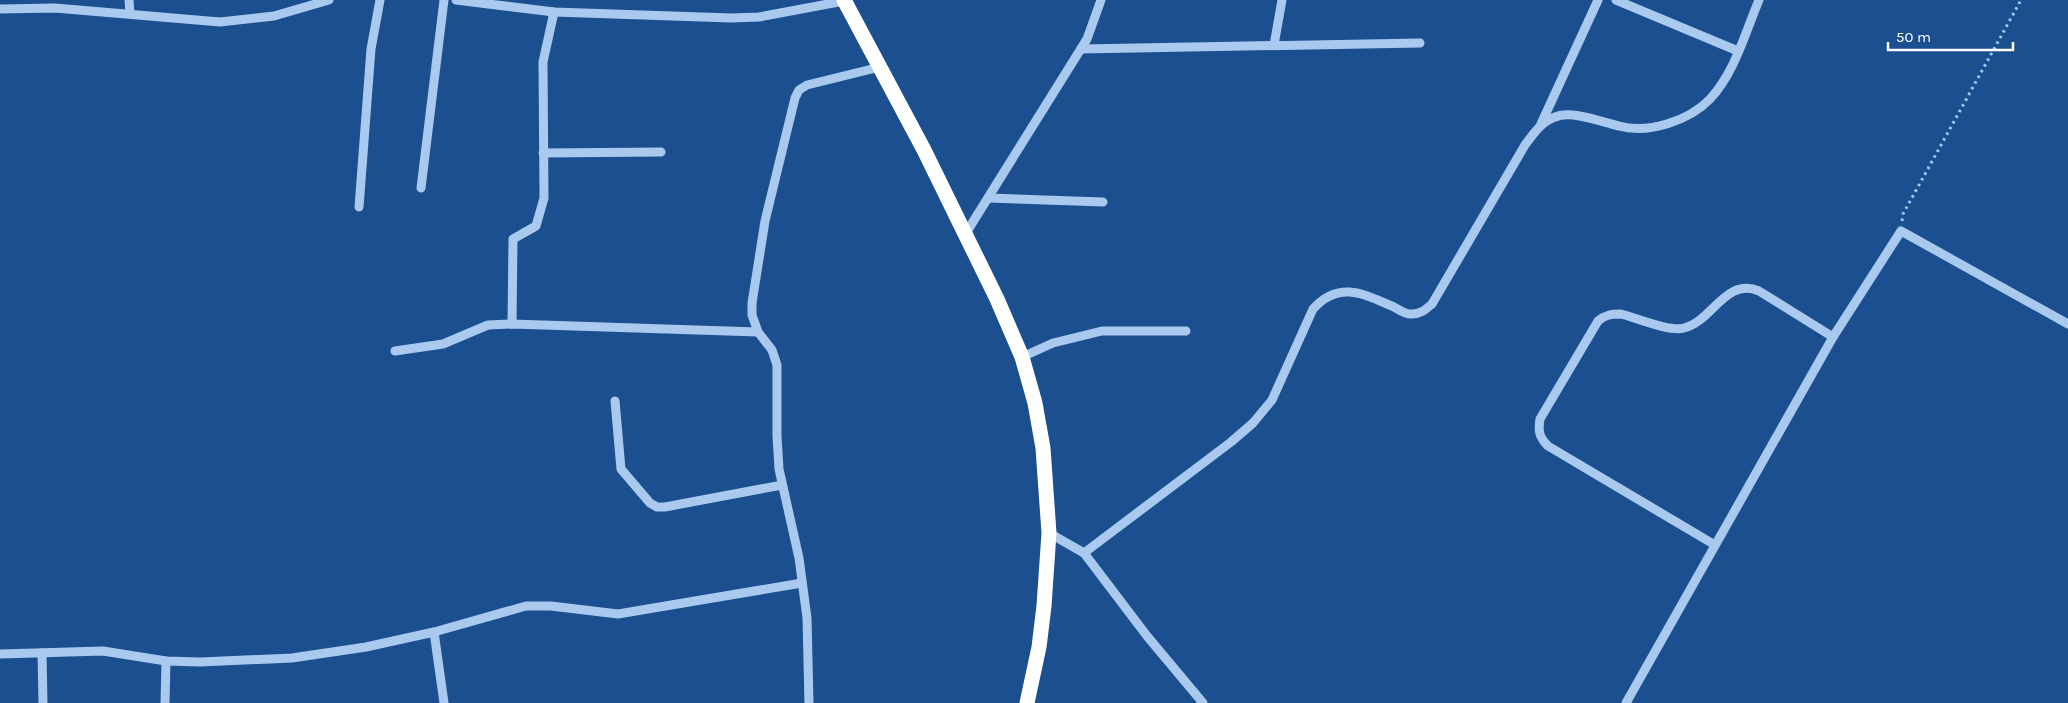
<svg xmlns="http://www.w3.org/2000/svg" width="2068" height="703" font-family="Karla,sans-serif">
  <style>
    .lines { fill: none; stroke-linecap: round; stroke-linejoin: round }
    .path { stroke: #a9c9ee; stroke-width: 3; stroke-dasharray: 2.5 4; stroke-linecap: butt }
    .minor { stroke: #a9c9ee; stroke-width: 9 }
    .highway { stroke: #fff; stroke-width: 15 }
  </style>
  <rect width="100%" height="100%" fill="#1b4f8f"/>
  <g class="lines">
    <path class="path" d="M1902,221L1903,214L2021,0"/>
    <g class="minor">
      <path d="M129,0L130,14"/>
      <path d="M456,0L554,12L731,18L759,17L844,1"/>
      <path d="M1616,0L1738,51"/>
      <path d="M0,9L55,8L220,22L274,16L329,0"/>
      <path d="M1274,45L1282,0"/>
      <path d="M1081,49L1420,43"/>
      <path d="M1541,124L1598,0"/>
      <path d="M543,153L661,152"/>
      <path d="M421,188L444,0"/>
      <path d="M988,198L1103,202"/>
      <path d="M359,207L371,49L380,0"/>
      <path d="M966,233L1087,39L1101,0"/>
      <path d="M512,324L513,239L536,226L544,198L543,62L554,12"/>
      <path d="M395,351L443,344L488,325L512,324L758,332"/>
      <path d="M1022,357L1053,343L1102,331H1186"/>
      <path d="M615,401L621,469L650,503L657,507H665L782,485"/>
      <path d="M1049,533L1084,553L1231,442L1253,423L1272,400L1313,309C1339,280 1364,294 1394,307C1399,310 1406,315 1412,314C1421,314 1426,309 1432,304L1525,145C1534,133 1541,122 1555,117C1572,110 1601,122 1619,126C1648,134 1689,121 1710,99C1735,72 1745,33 1759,0"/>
      <path d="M1715,545L1548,446C1539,437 1538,431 1540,419L1598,321C1605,315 1611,314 1621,314C1637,318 1669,332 1684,328C1713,321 1725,277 1759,291L1833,337"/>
      <path d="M1084,553L1147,636L1203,703"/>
      <path d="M434,632L444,703"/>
      <path d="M42,653L43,703"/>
      <path d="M0,654L103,651L166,661L200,662L292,658L366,647L434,632L526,606H551L618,614L802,583"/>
      <path d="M165,703L166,661"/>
      <path d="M809,703L807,618L799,558L779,469L777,436V365L772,350L758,332L752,315V303L765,221L795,98L799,90L807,85L880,67"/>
      <path d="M1626,703L1833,337L1901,231L2068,324"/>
    </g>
    <path class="highway" d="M844,0L924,150L997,299L1022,357L1035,403L1043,448L1049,533L1044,606L1039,647L1027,703"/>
  </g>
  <path d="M1888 42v8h125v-8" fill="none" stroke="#ffffff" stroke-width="2.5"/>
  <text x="1896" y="42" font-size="15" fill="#ffffff" stroke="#1b4f8f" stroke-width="4" paint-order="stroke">50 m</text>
</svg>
